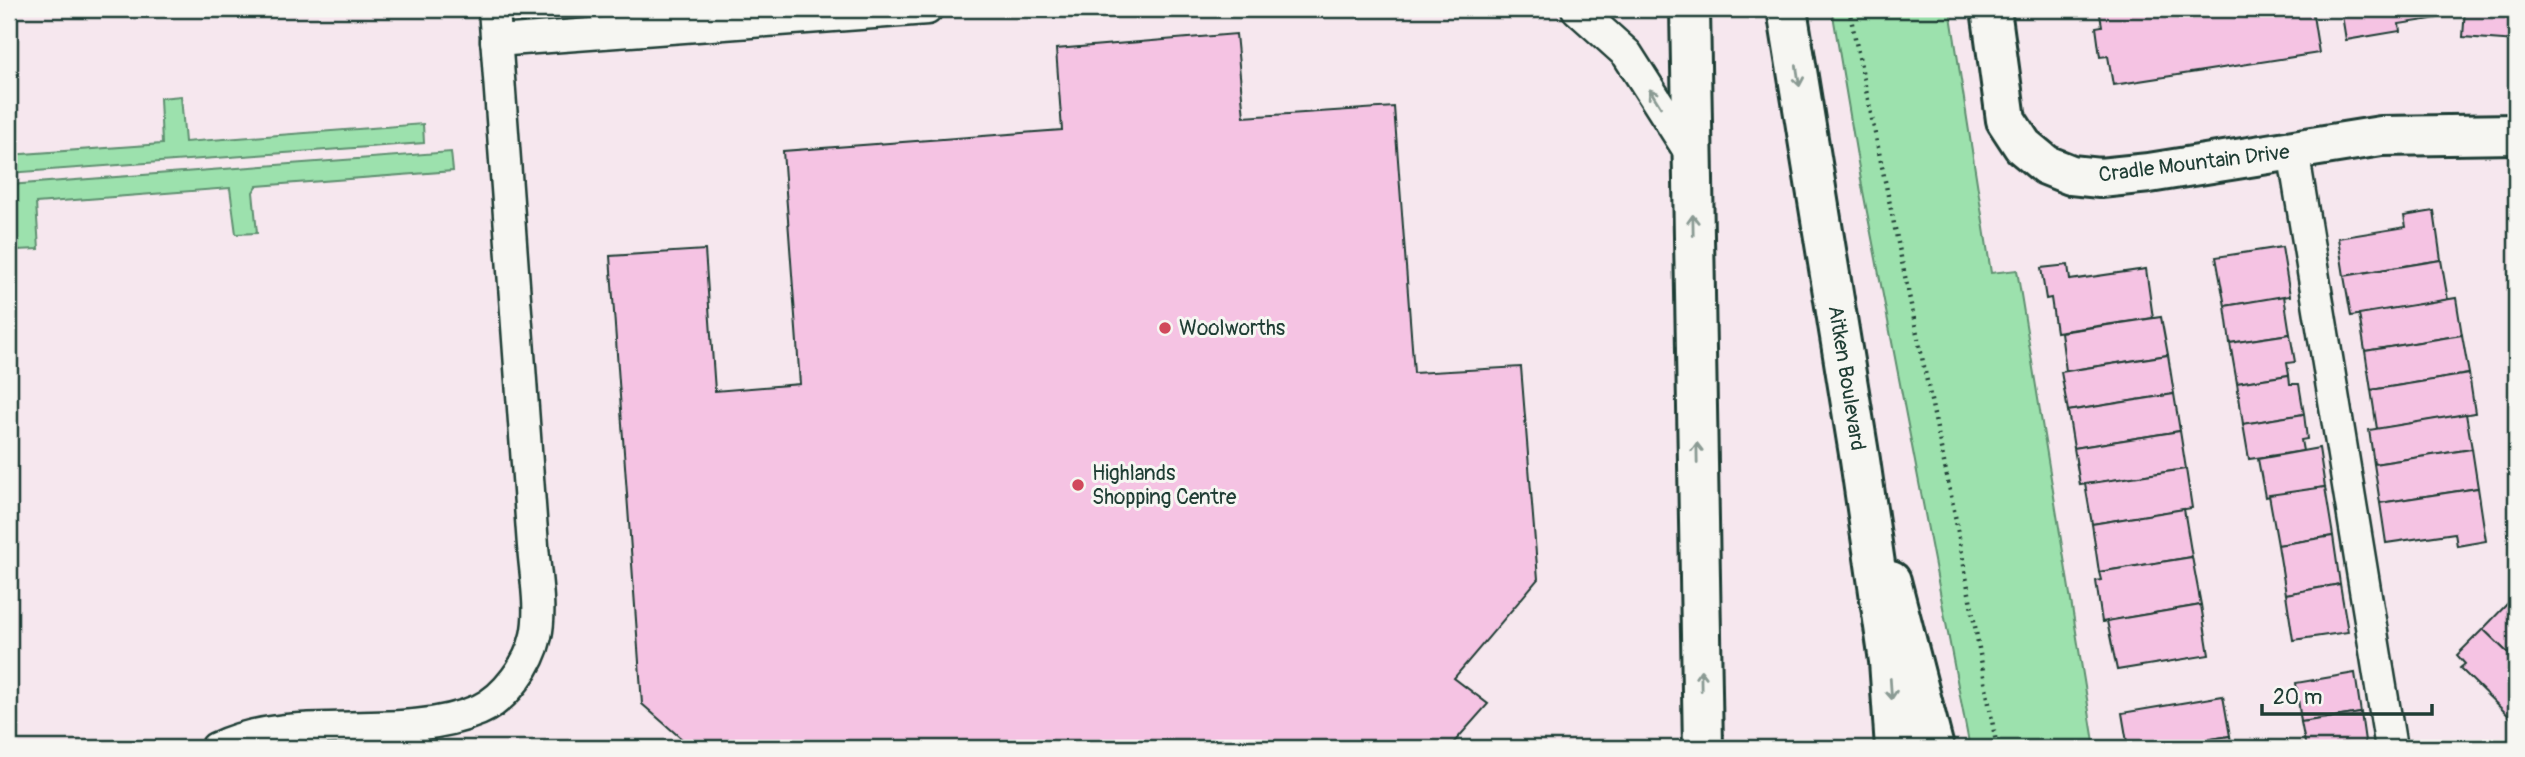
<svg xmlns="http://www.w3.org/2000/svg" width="2525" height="757" font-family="Pangolin,sans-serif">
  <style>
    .green { fill: #9ce1ad; stroke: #5e8f70; stroke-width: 2 }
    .building { fill: #f5c3e3; stroke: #1f3d34; stroke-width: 2 }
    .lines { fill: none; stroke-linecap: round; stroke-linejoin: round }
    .service-casing { stroke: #1f3d34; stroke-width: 35 }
    .minor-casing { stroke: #1f3d34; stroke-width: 44 }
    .tertiary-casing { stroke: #1f3d34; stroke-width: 44 }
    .secondary-casing { stroke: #1f3d34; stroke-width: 44 }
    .path { stroke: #1f3d34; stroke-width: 4.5; stroke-dasharray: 2 5; stroke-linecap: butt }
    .service { stroke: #f6f6f2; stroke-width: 30 }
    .minor { stroke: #f6f6f2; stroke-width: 38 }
    .tertiary { stroke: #f6f6f2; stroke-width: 38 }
    .secondary { stroke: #f6f6f2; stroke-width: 38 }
    .oneway { stroke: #8a9a93 }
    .poi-dot { fill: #d1495b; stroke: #f6f6f2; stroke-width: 2.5 }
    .labels { text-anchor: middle; stroke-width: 6; stroke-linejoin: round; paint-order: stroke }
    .street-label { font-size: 21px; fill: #1f3d34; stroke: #f6f6f2 }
    .poi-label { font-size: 21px; fill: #1f3d34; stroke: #f6f6f2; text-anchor: start }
  </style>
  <rect width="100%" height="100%" fill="#f6e7ee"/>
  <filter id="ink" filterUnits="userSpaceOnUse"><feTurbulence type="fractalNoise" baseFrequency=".0143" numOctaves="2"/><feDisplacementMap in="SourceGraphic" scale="14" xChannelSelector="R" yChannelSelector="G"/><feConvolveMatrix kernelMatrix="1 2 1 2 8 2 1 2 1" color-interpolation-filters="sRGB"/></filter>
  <g filter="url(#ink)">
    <g class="green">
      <path d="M1832,9H1950L1991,273L2017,270L2095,748H1970L1862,186Z"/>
      <path d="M181,96L185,142L423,124L424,143L9,173V155L162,144L160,98Z"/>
      <path d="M451,152L453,171L257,186L253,192L257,233L236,234L230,188L36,203L39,249L16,250L9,185Z"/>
    </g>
    <g class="building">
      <path d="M2099,9H2312L2319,53L2113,85L2108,56L2100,57L2096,27L2102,26Z"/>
      <path d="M2341,9H2443L2445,17L2399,24L2400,31L2346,40Z"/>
      <path d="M2465,9H2516V41L2463,37Z"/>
      <path d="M1236,34L1244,117L1394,107L1414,373L1521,367L1538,579L1454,678L1488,704L1449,748H654L683,740L642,704L610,256L705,250L715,391L800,384L783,151L1062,130L1056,49Z"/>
      <path d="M2434,211L2441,260L2344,276L2338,238L2406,227L2404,216Z"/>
      <path d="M2282,247L2290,296L2225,306L2216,257Z"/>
      <path d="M2441,260L2448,300L2351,316L2344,276Z"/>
      <path d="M2068,265L2070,280L2146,269L2153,318L2056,332L2051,298L2046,299L2041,268Z"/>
      <path d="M2284,296L2290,334L2230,343L2225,306Z"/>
      <path d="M2456,298L2462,335L2365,351L2359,314Z"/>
      <path d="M2161,317L2168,355L2066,371L2061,332Z"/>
      <path d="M2290,334L2295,362L2287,363L2289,375L2237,383L2230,343Z"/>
      <path d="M2462,335L2469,374L2371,390L2365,351Z"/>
      <path d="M2168,355L2174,394L2068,411L2061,372Z"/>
      <path d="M2469,374L2475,413L2377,429L2371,390Z"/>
      <path d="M2289,375L2290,384H2299L2304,414L2243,424L2237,383Z"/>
      <path d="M2174,394L2180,431L2074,448L2068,411Z"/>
      <path d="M2304,414L2307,439L2301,440L2303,451L2249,459L2243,424Z"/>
      <path d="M2466,414L2472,449L2374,464L2369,430Z"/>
      <path d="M2180,431L2186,469L2080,485L2074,448Z"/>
      <path d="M2319,448L2325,487L2265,497L2258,459Z"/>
      <path d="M2472,449L2478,488L2380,503L2374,464Z"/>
      <path d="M2186,469L2192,508L2092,524L2085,484Z"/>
      <path d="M2325,487L2333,536L2278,545L2269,495Z"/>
      <path d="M2478,488L2486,541L2457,546L2455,533L2386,543L2380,503Z"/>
      <path d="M2184,509L2192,557L2099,572L2092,524Z"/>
      <path d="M2333,536L2340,584L2286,594L2278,545Z"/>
      <path d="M2192,557L2201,605L2102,622L2096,581L2101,580L2099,572Z"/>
      <path d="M2340,584L2348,632L2293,640L2286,594Z"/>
      <path d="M2510,601L2516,607V661L2483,629Z"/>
      <path d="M2201,605L2209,655L2117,670L2107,621Z"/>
      <path d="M2483,629L2516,661V723L2460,668L2465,664L2457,655Z"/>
      <path d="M2355,673L2361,713L2301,722L2296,683Z"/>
      <path d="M2223,696L2230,736L2156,748H2128L2122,713Z"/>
      <path d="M2361,713L2366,748H2306L2301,722Z"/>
      <path d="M2230,736L2232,748H2156Z"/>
    </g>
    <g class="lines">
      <defs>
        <g id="service">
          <path d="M1577,9L1627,54L1692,156"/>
          <path d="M496,41L927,9"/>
          <path d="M2293,150L2391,748"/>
          <path d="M216,748C294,710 399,744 479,710C505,699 530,664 536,636C542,609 535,574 533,546L494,9"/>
        </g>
        <path id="minor" d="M1991,9L2006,120L2023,146L2046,165L2071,175L2100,178L2149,173L2381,136L2516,134"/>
        <path id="tertiary" d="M1891,581L1934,748"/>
        <g id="secondary">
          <path d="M1690,9L1703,748"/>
          <path d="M1787,9L1860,460L1889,661L1895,748"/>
        </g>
      </defs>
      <use href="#service" class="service-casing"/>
      <use href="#minor" class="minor-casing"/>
      <use href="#tertiary" class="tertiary-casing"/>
      <use href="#secondary" class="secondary-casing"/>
      <path class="path" d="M1849,9L1954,510L1997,748"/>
      <use href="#service" class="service"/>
      <use href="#minor" class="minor"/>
      <use href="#tertiary" class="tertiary"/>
      <use href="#secondary" class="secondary"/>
    </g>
    <defs><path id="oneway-shaft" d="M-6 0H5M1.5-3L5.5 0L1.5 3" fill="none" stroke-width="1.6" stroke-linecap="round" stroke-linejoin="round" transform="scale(1.75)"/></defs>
    <g class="oneway">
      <use href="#oneway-shaft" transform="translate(1798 76) rotate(81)"/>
      <use href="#oneway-shaft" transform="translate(1655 98) rotate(-122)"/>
      <use href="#oneway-shaft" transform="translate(1693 225) rotate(-91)"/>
      <use href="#oneway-shaft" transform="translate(1697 453) rotate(-91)"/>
      <use href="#oneway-shaft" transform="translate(1701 680) rotate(-91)"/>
      <use href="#oneway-shaft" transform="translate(1891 689) rotate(86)"/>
    </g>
  </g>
  <g class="poi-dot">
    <circle cx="1165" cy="328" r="7"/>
    <circle cx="1078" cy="485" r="7"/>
  </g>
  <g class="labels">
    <g class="street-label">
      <text transform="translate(2194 163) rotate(-7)" y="7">Cradle Mountain Drive</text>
      <text transform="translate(1847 378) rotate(81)" y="7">Aitken Boulevard</text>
    </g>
    <g class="poi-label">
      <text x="1179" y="335">Woolworths</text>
      <text x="1092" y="480">Highlands<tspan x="1092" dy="24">Shopping Centre</tspan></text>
    </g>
  </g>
  <rect width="2525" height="757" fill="none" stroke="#f6f6f2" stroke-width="35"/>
  <rect x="18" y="18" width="2490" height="722" fill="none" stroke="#1f3d34" stroke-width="2.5" filter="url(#ink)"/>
  <path d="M2262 704v10h170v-10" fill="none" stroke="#1f3d34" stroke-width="3.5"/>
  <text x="2273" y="704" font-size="21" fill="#1f3d34" stroke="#f6f6f2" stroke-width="5" paint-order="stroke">20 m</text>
</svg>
